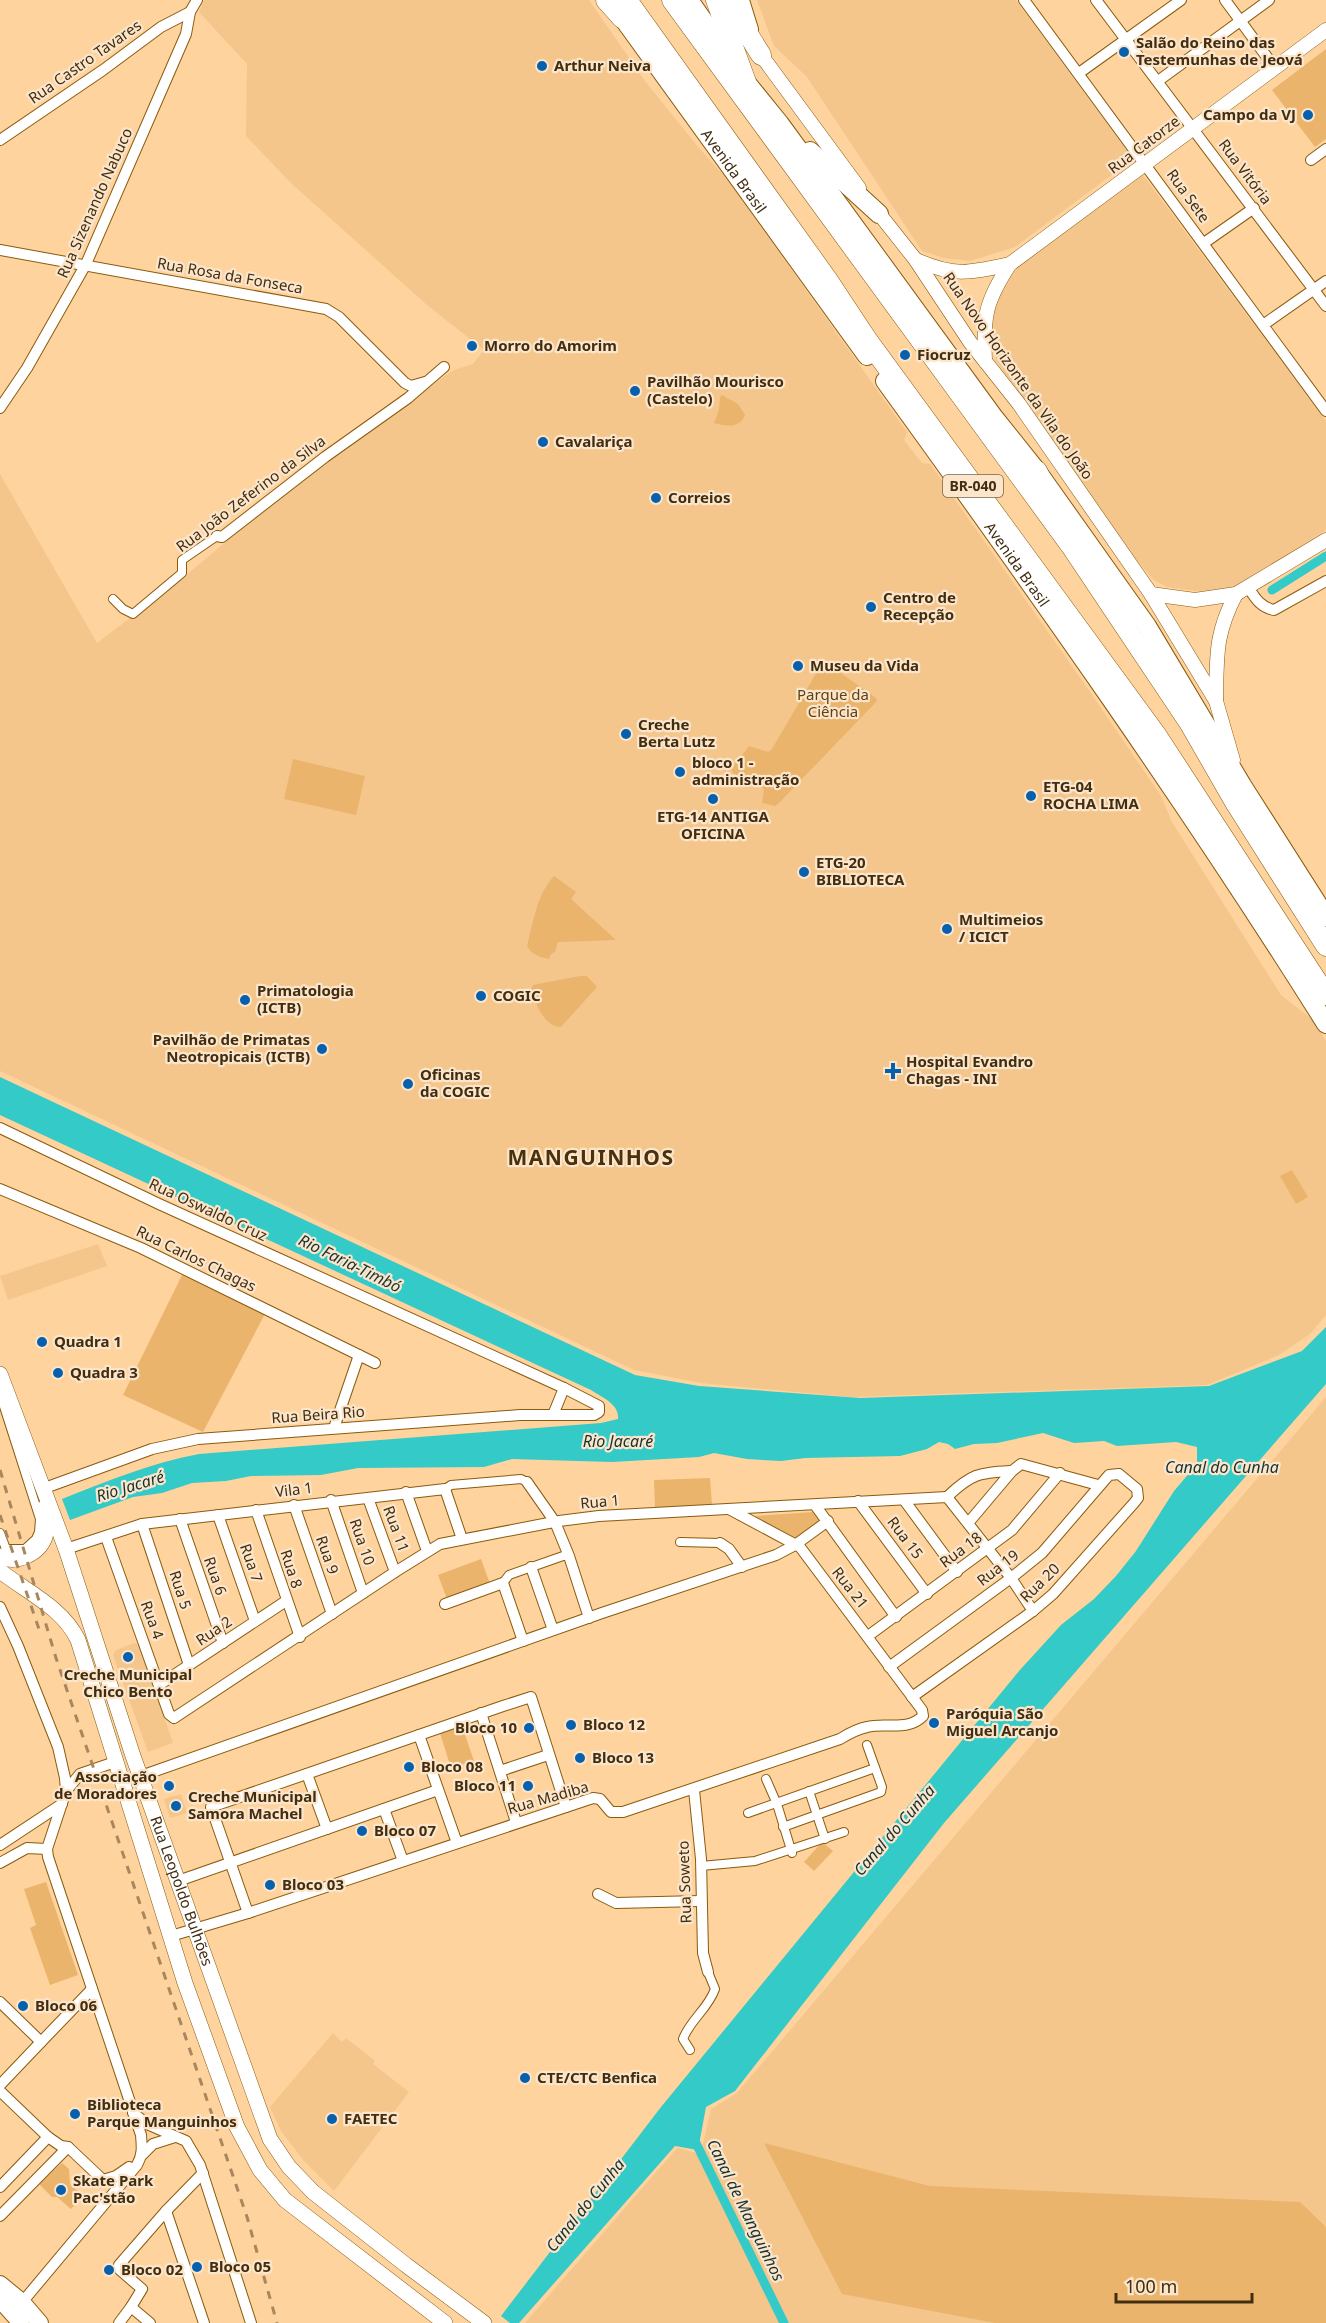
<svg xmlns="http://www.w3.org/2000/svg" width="1326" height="2323" font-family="'Noto Sans',sans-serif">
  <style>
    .built { fill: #f4c68c }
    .green { fill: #ebb46c }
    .water { fill: #33cac7 }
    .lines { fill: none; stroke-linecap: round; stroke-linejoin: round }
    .canal { stroke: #33cac7; stroke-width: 9 }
    .pedestrian-casing { stroke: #8a5b0d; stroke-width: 10 }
    .minor-casing { stroke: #8a5b0d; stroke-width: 12 }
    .tertiary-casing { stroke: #8a5b0d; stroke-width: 15 }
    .secondary-casing { stroke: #8a5b0d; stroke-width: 16 }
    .primary-casing { stroke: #8a5b0d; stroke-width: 18 }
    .trunk-casing { stroke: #8a5b0d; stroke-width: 20 }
    .motorway-casing { stroke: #8a5b0d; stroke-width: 21 }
    .pedestrian { stroke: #fff; stroke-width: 8 }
    .minor { stroke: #fff; stroke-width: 10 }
    .tertiary { stroke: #fff; stroke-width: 14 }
    .secondary { stroke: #fff; stroke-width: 15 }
    .primary { stroke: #fff; stroke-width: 16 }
    .trunk { stroke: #fff; stroke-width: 18 }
    .motorway { stroke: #fff; stroke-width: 20 }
    .rail { stroke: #a8875d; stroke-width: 3; stroke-dasharray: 8 8; stroke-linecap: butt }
    .poi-dot { fill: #0660ad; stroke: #fbe5cb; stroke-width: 2 }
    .labels { text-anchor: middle; stroke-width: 4.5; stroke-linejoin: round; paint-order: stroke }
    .shield { fill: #fbe5cb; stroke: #7a6448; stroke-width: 1.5 }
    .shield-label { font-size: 14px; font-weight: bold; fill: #422d10 }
    .poi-label { font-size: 15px; font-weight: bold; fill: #422d10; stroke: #fbe5cb; text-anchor: start }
    .street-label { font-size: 15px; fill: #422d10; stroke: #fbe5cb }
    .park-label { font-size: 15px; fill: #5f4014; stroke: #fbe5cb }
    .water-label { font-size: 16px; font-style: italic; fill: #143231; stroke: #fbe5cb }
    .district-label { font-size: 21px; font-weight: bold; letter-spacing: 1.5px; fill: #4a310b; stroke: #fbe5cb }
  </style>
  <rect width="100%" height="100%" fill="#fed39e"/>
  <g class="built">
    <path d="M204,0H589L645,81L699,148L727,179L907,432L904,440L922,463L930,464L1086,686L1161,796L1172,822L1281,995L1313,1020L1326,1041V1315L1310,1334L1279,1355L1207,1385L851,1397L701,1383L634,1370L0,1071V474L97,643L184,577L292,486L445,376L454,370L473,364L484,350L427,305L291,183L246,136L247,64L199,12Z"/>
    <path d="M757,0H1016L1133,159L1015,247L970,261L944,258L922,251L807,77L774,46Z"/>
    <path d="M1143,175L1326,421V530L1233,588L1209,593L1167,587L1154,580L1131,554L1006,376L996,360L990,326L997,300L1018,266Z"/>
    <path d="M98,1244L107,1266L8,1300L0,1276Z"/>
    <path d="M1326,1397V2323H525L677,2148L697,2153L702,2148L711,2109L737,2093Z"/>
    <path d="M134,1643L139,1645L141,1649L173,1743L148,1752L113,1655L116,1650Z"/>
    <path d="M181,1794L187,1813L170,1818L164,1799Z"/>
    <path d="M333,2033L342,2042L346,2038L375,2061L373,2064L409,2092L334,2191L304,2161L281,2131L270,2107Z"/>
  </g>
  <g class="green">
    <path d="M1326,49V139L1315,147L1272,90Z"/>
    <path d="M722,395L738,404L745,415C740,429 725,426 714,423L719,410L720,397Z"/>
    <path d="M822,663H827L876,698L877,701L779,803L775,806L762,803L764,789L748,778L744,779L733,773L731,769L749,746L768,752L772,749Z"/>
    <path d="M293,759L365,776L356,815L284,799Z"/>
    <path d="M554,876L576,892L571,899L616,940L558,942L555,952L551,954L549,959C540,957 532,955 527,946C533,923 537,894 554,876Z"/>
    <path d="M580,976H587L597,987L561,1027C543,1026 537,1005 531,990L533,985Z"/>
    <path d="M1292,1170L1308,1197L1296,1204L1280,1176Z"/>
    <path d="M184,1271L267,1310L203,1432L123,1395Z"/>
    <path d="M710,1478L712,1505L655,1508L654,1480Z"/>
    <path d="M813,1512L818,1514L820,1519L817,1523L795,1538H791L752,1517L755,1516Z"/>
    <path d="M481,1559L490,1584L447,1599L438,1575Z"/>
    <path d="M461,1723L474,1761L451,1768L439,1730Z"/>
    <path d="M822,1842L833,1851L814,1871L804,1862Z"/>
    <path d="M46,1882L78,1975L50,1985L30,1928L36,1925L24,1889Z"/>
    <path d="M764,2143L930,2186L1300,2202L1326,2227V2323H995L842,2294Z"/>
    <path d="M62,2163L69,2169L70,2184L83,2195L71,2209L57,2197H52L39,2184Z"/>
  </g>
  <path class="water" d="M0,1077L635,1375L699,1386L860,1398L1209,1386L1302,1351L1326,1327V1384L944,1823L735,2091L706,2107L698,2150L675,2146L519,2323H510L501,2316L661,2107L1019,1671L1061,1625L1094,1599L1116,1576L1136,1551L1174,1491L1197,1464V1447L1176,1442L1117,1446L1104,1441L1074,1443L1043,1433L997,1443L974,1444L955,1449L948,1444L939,1442L927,1449L900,1456L805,1458L781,1461L747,1459L714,1453L699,1457L612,1462L512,1459L484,1467L358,1468L321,1475L251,1476L226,1481L192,1483L162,1493L133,1497L70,1520L62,1499C107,1481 151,1463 199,1454L601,1423L618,1419C620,1404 601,1397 591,1390L0,1115Z"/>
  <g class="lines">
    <g class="canal">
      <path d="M1272,590L1326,556"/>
      <path d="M694,2139L784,2323"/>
    </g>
    <defs>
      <g id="pedestrian">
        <path d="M113,599L123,609L133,614L182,573V560L217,536"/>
        <path d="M0,1394L40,1519L39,1532L36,1539L25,1549H6L0,1533"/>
        <path d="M445,1489L451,1485L521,1479L527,1482"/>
        <path d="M680,1542L720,1543"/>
        <path d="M503,1583L509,1575L563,1556H569"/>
        <path d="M766,1779L777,1804L792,1853"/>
        <path d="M809,1791L825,1839"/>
        <path d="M748,1813L875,1768"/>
        <path d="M783,1827L881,1792L882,1787L867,1745"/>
        <path d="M701,1866L755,1861L844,1832"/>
        <path d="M690,2050L683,2039C690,2020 708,2009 715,1989L708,1972"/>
      </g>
      <g id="minor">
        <path d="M744,0L753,29"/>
        <path d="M1024,0L1326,411"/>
        <path d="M1096,0L1326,306"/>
        <path d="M1225,0L1275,68"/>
        <path d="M1079,73L1181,0"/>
        <path d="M1158,81L1269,0"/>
        <path d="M0,140L103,70L161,27L190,12"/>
        <path d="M1311,160L1326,149"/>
        <path d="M1204,243L1254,208"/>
        <path d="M0,250L326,309L339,317L405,383L411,386L425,382"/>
        <path d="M1263,325L1326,281"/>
        <path d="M0,408L27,368L86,264L186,34L190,12L197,0"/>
        <path d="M217,536L222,537L325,457L408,398L444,367"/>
        <path d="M1248,587C1255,598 1260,607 1274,610L1326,581"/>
        <path d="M0,1128L159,1204L564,1388L599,1406V1412L594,1415H520L198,1439L152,1449L42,1489"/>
        <path d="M0,1189L141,1248L375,1363"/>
        <path d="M553,1415L564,1388"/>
        <path d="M334,1428L359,1355"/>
        <path d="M527,1482L555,1522L569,1556L589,1618"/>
        <path d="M406,1492L427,1551"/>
        <path d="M947,1497C972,1473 979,1473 1012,1471"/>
        <path d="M368,1498L395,1572"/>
        <path d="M331,1500L363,1593"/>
        <path d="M904,1500L957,1572"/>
        <path d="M858,1501L927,1594"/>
        <path d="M294,1505L332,1614"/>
        <path d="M815,1505L896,1617"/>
        <path d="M256,1510L300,1637"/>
        <path d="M218,1515L255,1621"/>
        <path d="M180,1519L223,1643"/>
        <path d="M969,1522L1012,1471L1021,1464L1098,1485"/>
        <path d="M142,1524L189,1665"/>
        <path d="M106,1537L169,1714L174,1718L395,1572L440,1544L559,1521L599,1516L947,1497L1011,1578L1033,1611"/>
        <path d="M720,1543L729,1549L742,1567"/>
        <path d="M66,1549L142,1524L445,1489L462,1539"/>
        <path d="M531,1567L553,1630"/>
        <path d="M445,1604L503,1583L523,1641"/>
        <path d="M0,1607L18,1646L58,1747L65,1778L66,1791L47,1849L48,1857L141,2135C142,2147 143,2154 137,2165L19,2306"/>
        <path d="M868,1636L1012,1530L1060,1473"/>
        <path d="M889,1667L1011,1578L1042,1553L1109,1475L1119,1474L1137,1489L1138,1498L1134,1503L1053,1594L1033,1611L912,1697"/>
        <path d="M159,1685L286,1601"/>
        <path d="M481,1713L516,1822"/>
        <path d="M419,1735L457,1843"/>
        <path d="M500,1771L548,1755"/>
        <path d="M307,1774L327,1829"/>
        <path d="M141,1776L602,1613L776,1555L795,1545L828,1521"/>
        <path d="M694,1790L701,1859L703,1953L708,1972"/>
        <path d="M66,1791L80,1774L115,1762"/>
        <path d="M384,1809L403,1861"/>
        <path d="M0,1845L62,1804"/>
        <path d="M0,1863L27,1848L47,1849"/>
        <path d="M178,1881L438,1790"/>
        <path d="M598,1894L616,1903L701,1901"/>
        <path d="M248,1913L211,1807L503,1706L531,1697L566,1807"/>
        <path d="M171,1936L248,1913L593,1798L600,1799L611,1812H623L840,1739C848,1734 857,1729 867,1727C886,1722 907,1732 923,1716L922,1710L800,1547L729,1509"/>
        <path d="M0,2002L41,2042L92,1989"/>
        <path d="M0,2085L41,2042"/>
        <path d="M0,2091L48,2137L0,2187"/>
        <path d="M133,2113L147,2124L186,2141L200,2165L251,2323"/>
        <path d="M68,2147L103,2180L116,2176L129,2167"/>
        <path d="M142,2155L153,2144L175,2137"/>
        <path d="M166,2211L204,2323"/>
        <path d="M0,2216L68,2147L61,2146L48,2137"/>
        <path d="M131,2307L142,2289L120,2270L119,2265L166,2211L203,2173"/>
        <path d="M119,2323L131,2307L150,2323"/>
      </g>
      <g id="tertiary">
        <path d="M761,55L859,188"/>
        <path d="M873,206L915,259L970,342L1019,404L1151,594L1216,701L1233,760"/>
        <path d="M916,260C956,277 969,273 1010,264"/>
        <path d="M985,361C983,317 985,302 1010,264L1326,30"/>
        <path d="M1151,594L1195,600L1236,594L1326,540"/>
        <path d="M1216,699C1217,655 1215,634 1236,594"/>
      </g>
      <g id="secondary">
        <path id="s1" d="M0,1374L66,1549L133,1756L270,2139L289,2167L313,2192L406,2265L484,2323"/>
        <path d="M0,1556C15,1565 39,1554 45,1537C48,1528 45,1516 45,1507"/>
        <path d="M0,1571C27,1592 63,1608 78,1640L185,1983L237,2127L260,2170L285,2200L445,2323"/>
      </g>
      <g id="primary">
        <path d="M0,2284L22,2302L40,2323"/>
        <path d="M0,2300L21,2323"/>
      </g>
      <g id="trunk">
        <path d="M689,0L746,82L780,124L993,416L1037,471L1147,626L1242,785L1326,917"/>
        <path id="s2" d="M614,6L867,356"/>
        <path d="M810,151L879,214"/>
        <path id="s3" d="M885,381C1037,591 1188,804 1326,1024"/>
      </g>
      <g id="motorway">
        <path d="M606,0L622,18"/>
        <path d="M627,0L827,279L868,341L1157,736L1326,995"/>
        <path d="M672,0L1071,546L1190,724L1236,804L1326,946"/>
        <path d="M716,0L746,82"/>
        <path d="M731,0L743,26L761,55"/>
        <path d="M1037,471L1053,505"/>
      </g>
    </defs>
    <use href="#pedestrian" class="pedestrian-casing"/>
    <use href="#minor" class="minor-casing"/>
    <use href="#tertiary" class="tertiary-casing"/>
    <use href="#secondary" class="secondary-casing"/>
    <use href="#primary" class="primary-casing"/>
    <use href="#trunk" class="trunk-casing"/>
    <use href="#motorway" class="motorway-casing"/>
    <use href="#pedestrian" class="pedestrian"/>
    <use href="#minor" class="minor"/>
    <use href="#tertiary" class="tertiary"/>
    <use href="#secondary" class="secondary"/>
    <use href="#primary" class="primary"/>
    <use href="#trunk" class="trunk"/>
    <use href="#motorway" class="motorway"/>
    <g class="rail">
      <path d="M0,1470L56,1658L247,2217L277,2323"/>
      <path d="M0,1515L41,1635"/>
    </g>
  </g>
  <g class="poi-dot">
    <circle cx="1124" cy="52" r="6"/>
    <circle cx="542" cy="66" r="6"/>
    <circle cx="1308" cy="115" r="6"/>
    <circle cx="472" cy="346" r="6"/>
    <circle cx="905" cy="355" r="6"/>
    <circle cx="635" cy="391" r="6"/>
    <circle cx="543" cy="442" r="6"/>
    <circle cx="656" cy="498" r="6"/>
    <circle cx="871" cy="607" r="6"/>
    <circle cx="798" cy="666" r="6"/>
    <circle cx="626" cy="734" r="6"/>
    <circle cx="680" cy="772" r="6"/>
    <circle cx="1031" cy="796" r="6"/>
    <circle cx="713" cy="799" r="6"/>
    <circle cx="804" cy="872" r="6"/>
    <circle cx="947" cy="929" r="6"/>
    <circle cx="481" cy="996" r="6"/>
    <circle cx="245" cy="1000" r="6"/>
    <circle cx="322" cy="1049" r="6"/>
    <path d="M890 1062h6v6h6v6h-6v6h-6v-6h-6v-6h6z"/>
    <circle cx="408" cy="1084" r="6"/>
    <circle cx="42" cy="1342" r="6"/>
    <circle cx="58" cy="1373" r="6"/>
    <circle cx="128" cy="1657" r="6"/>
    <circle cx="934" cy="1723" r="6"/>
    <circle cx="571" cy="1725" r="6"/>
    <circle cx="529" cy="1728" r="6"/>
    <circle cx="580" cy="1758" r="6"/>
    <circle cx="409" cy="1767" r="6"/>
    <circle cx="169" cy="1786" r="6"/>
    <circle cx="528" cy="1786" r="6"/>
    <circle cx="176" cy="1806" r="6"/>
    <circle cx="362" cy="1831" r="6"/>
    <circle cx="270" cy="1885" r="6"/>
    <circle cx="23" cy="2006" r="6"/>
    <circle cx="525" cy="2078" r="6"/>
    <circle cx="75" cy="2114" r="6"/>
    <circle cx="332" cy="2119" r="6"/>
    <circle cx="61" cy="2190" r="6"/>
    <circle cx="197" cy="2267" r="6"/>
    <circle cx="109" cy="2270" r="6"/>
  </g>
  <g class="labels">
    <rect class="shield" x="943" y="475" width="60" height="22" rx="4.5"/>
    <g class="shield-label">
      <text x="973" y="491">BR-040</text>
    </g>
    <g class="poi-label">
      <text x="1136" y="48">Salão do Reino das<tspan x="1136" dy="17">Testemunhas de Jeová</tspan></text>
      <text x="554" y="71">Arthur Neiva</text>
      <text x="1296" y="120" text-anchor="end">Campo da VJ</text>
      <text x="484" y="351">Morro do Amorim</text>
      <text x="917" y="360">Fiocruz</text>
      <text x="647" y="387">Pavilhão Mourisco<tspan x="647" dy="17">(Castelo)</tspan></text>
      <text x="555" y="447">Cavalariça</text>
      <text x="668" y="503">Correios</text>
      <text x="883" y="603">Centro de<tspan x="883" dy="17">Recepção</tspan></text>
      <text x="810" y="671">Museu da Vida</text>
      <text x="638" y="730">Creche<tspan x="638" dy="17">Berta Lutz</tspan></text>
      <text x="692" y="768">bloco 1 -<tspan x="692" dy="17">administração</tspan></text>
      <text x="1043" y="792">ETG-04<tspan x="1043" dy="17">ROCHA LIMA</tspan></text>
      <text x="713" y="822" text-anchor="middle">ETG-14 ANTIGA<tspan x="713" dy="17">OFICINA</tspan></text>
      <text x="816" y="868">ETG-20<tspan x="816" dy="17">BIBLIOTECA</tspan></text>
      <text x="959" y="925">Multimeios<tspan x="959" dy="17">/ ICICT</tspan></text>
      <text x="257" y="996">Primatologia<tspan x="257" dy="17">(ICTB)</tspan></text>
      <text x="493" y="1001">COGIC</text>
      <text x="310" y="1045" text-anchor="end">Pavilhão de Primatas<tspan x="310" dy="17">Neotropicais (ICTB)</tspan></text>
      <text x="906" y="1067">Hospital Evandro<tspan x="906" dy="17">Chagas - INI</tspan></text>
      <text x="420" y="1080">Oficinas<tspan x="420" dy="17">da COGIC</tspan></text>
      <text x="54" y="1347">Quadra 1</text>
      <text x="70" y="1378">Quadra 3</text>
      <text x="128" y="1680" text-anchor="middle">Creche Municipal<tspan x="128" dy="17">Chico Bento</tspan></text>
      <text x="946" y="1719">Paróquia São<tspan x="946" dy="17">Miguel Arcanjo</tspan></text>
      <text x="583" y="1730">Bloco 12</text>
      <text x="517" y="1733" text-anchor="end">Bloco 10</text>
      <text x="592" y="1763">Bloco 13</text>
      <text x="421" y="1772">Bloco 08</text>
      <text x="157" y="1782" text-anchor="end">Associação<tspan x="157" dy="17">de Moradores</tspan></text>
      <text x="516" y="1791" text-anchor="end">Bloco 11</text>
      <text x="188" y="1802">Creche Municipal<tspan x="188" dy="17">Samora Machel</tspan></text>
      <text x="374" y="1836">Bloco 07</text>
      <text x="282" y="1890">Bloco 03</text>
      <text x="35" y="2011">Bloco 06</text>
      <text x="537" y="2083">CTE/CTC Benfica</text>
      <text x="87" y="2110">Biblioteca<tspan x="87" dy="17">Parque Manguinhos</tspan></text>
      <text x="344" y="2124">FAETEC</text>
      <text x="73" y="2186">Skate Park<tspan x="73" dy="17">Pac'stão</tspan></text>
      <text x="209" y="2272">Bloco 05</text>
      <text x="121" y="2275">Bloco 02</text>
    </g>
    <g class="street-label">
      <text transform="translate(85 62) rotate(-35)" y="5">Rua Castro Tavares</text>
      <text transform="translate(1144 145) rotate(-37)" y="5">Rua Catorze</text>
      <text dy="5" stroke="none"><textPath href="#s2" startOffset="204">Avenida Brasil</textPath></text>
      <text transform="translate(1245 172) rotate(53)" y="5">Rua Vitória</text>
      <text transform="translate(1188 196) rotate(54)" y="5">Rua Sete</text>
      <text transform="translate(95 203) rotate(-66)" y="5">Rua Sizenando Nabuco</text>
      <text transform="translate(230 276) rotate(10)" y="5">Rua Rosa da Fonseca</text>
      <text transform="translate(1018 376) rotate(55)" y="5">Rua Novo Horizonte da Vila do João</text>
      <text transform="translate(251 494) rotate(-37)" y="5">Rua João Zeferino da Silva</text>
      <text dy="5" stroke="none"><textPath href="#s3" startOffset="226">Avenida Brasil</textPath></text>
      <text transform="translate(208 1210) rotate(25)" y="5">Rua Oswaldo Cruz</text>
      <text transform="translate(196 1259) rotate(26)" y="5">Rua Carlos Chagas</text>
      <text transform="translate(318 1415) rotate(-4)" y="5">Rua Beira Rio</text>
      <text transform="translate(294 1490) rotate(-7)" y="5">Vila 1</text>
      <text transform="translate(600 1502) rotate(-5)" y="5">Rua 1</text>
      <text transform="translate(396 1529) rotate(70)" y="5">Rua 11</text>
      <text transform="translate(905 1538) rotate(53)" y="5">Rua 15</text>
      <text transform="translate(362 1542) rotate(71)" y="5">Rua 10</text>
      <text transform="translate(961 1550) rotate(-37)" y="5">Rua 18</text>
      <text transform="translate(327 1555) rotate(71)" y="5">Rua 9</text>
      <text transform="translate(251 1563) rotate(71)" y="5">Rua 7</text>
      <text transform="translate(998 1568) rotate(-38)" y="5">Rua 19</text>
      <text transform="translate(291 1569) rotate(72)" y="5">Rua 8</text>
      <text transform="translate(215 1576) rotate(71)" y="5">Rua 6</text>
      <text transform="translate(1040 1583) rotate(-44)" y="5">Rua 20</text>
      <text transform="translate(850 1588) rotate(52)" y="5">Rua 21</text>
      <text transform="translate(180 1590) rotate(72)" y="5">Rua 5</text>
      <text transform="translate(152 1620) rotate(70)" y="5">Rua 4</text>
      <text transform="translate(214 1631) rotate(-34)" y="5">Rua 2</text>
      <text transform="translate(548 1798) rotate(-16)" y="5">Rua Madiba</text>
      <text transform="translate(685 1882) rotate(-92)" y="5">Rua Soweto</text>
      <text dy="5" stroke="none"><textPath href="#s1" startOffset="548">Rua Leopoldo Bulhões</textPath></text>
    </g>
    <g class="park-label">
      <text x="833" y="700">Parque da<tspan x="833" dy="17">Ciência</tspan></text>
    </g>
    <g class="water-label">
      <text transform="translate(350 1263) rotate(26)" y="6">Rio Faria-Timbó</text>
      <text x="618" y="1447">Rio Jacaré</text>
      <text x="1222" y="1473">Canal do Cunha</text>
      <text transform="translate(130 1486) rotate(-17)" y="6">Rio Jacaré</text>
      <text transform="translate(894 1830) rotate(-49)" y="6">Canal do Cunha</text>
      <text transform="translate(585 2205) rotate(-51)" y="6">Canal do Cunha</text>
      <text transform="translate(746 2210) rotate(64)" y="6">Canal de Manguinhos</text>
    </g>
    <g class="district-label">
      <text x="591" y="1165">MANGUINHOS</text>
    </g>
  </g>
  <path d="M1116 2293v9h136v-9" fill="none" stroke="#422d10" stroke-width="3"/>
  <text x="1125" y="2293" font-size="18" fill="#422d10" stroke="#fbe5cb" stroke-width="4.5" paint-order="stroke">100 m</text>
</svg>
